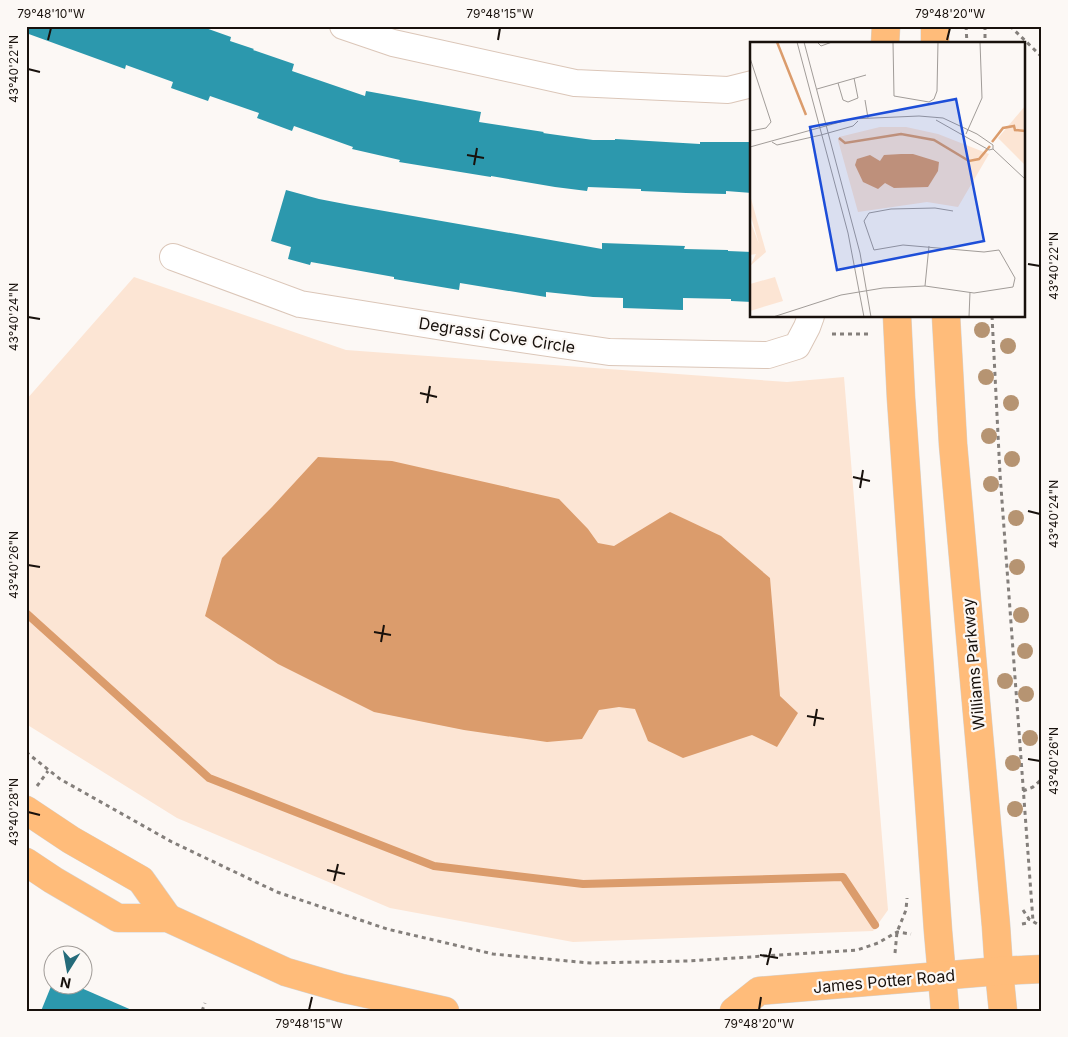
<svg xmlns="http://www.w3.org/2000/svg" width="1068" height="1037" font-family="Inter,sans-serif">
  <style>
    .green { fill: #fce5d4 }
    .water { fill: #db9c6c }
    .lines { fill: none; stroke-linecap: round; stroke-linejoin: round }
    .stream { stroke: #db9c6c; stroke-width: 8 }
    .building { fill: #2c98ad }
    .minor-casing { stroke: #dbc6b8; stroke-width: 28 }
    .major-casing { stroke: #d5d4d3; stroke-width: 29 }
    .path { stroke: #847f7b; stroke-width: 3; stroke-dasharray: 4 4; stroke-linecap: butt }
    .minor { stroke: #fff; stroke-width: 26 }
    .major { stroke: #ffbc7a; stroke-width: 28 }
    .tree { fill: #b69472 }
    .ticks { fill: none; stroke: #18110c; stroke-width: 2 }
    .labels { text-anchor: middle; stroke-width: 4.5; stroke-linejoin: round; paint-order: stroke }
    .street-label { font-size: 16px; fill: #18110c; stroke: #fcf8f5 }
    .inset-river { fill: none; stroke: #db9c6c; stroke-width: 2.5 }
    .inset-road { fill: none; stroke: #a19c98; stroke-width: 1 }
    .view { fill: #1d4ed8; fill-opacity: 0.15; stroke: #1d4ed8; stroke-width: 2.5 }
    .inset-edge { fill: none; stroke: #18110c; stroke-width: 2.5 }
    .neatline { fill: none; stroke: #18110c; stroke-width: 2 }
    .ticks-label { font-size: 12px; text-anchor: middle; fill: #18110c }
  </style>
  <rect width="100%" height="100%" fill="#fcf8f5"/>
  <path class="green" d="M134,277L346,350L787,382L844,377L888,910L873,931L573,942L390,908L177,818L26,724V400Z"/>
  <path class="water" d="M318,457L392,461L559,499L588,529L598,543L614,546L670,512L721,536L770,578L780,696L798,713L777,747L752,735L683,758L648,741L635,709L619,707L599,710L582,739L547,742L464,730L374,712L278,664L205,616L222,558L272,507Z"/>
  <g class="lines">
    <path class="stream" d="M26,613L209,778L434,866L583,884L843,877L875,925"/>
  </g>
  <g class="building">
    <path d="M26,26H200L231,37L230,41L254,49L253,50L294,64L292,71L365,96L366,91L481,112L479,122L544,132L543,133L593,140H615V139L700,144V142H752V193L726,191V194L686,193L641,191V189L588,187L587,191L555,187L491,176V177L399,162L400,160L352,149L353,147L294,126L292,131L257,118L259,113L210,96L208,101L171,88L173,82L126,65L125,69L26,33Z"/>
    <path d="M286,190L319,199L350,205L602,249V243L685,246L684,249L728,250V251L752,252V302L731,301V299L683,298V310L623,308V298L593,297L546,292V297L460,283L459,290L394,279V277L311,262L310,265L288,259L291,247L271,241Z"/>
    <path d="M52,984H72L134,1011H41Z"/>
  </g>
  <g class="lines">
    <defs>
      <g id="minor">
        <path d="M343,26L393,43L575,83L728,90L752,84"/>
        <path d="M173,257L300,304L474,332L609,352L768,355L797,346L807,327L811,316"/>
      </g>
      <g id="major">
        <path d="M935,26V44"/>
        <path d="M885,44L886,26"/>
        <path d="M897,316L901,398L938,931L945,1011"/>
        <path d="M946,316L953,444L996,926L999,971L1003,1011"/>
        <path d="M26,810L71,840L141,880L168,918"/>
        <path d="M26,862L53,880L118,918H168L286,972L341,988L445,1011"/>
        <path d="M734,1011L759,991L999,971L1042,969"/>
      </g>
    </defs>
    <use href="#minor" class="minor-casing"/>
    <use href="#major" class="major-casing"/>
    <g class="path">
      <path d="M966,26L967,44"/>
      <path d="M985,26V44"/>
      <path d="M1010,26L1042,57"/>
      <path d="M992,316L1000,474L1033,921"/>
      <path d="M832,334H871"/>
      <path d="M26,752L60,779L172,842L277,892L387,929L493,954L590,963L688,961L857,950L878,943L897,932L911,934"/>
      <path d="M37,786L48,771"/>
      <path d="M1023,791L1033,787L1042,779"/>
      <path d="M1023,910L1029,919L1042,927"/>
      <path d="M1022,924L1027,923L1029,919"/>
      <path d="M895,953L897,932L906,910L907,898"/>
      <path d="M202,1011L205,1003"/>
    </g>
    <use href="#minor" class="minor"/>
    <use href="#major" class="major"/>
  </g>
  <g class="tree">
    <circle cx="982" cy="330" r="8"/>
    <circle cx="1008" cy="346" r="8"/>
    <circle cx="986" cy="377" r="8"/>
    <circle cx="1011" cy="403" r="8"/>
    <circle cx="989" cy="436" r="8"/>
    <circle cx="1012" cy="459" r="8"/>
    <circle cx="991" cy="484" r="8"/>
    <circle cx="1016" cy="518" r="8"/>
    <circle cx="1017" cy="567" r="8"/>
    <circle cx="1021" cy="615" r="8"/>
    <circle cx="1025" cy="651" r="8"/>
    <circle cx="1005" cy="681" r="8"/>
    <circle cx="1026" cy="694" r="8"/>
    <circle cx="1030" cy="738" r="8"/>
    <circle cx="1013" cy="763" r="8"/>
    <circle cx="1015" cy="809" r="8"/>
  </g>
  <path class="ticks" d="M48,40L51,28M498,40L500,28M947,40L950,28M28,69L40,72M467,155L484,158M474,165L477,148M1028,264L1040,266M28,317L40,319M420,393L437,397M427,403L430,386M853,477L870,481M860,488L863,470M1028,511L1040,514M28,565L40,567M374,632L391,635M381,642L384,625M807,716L824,719M814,726L817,709M1028,759L1040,761M28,812L40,815M327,870L345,874M334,881L338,864M760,955L778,958M767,965L771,948M309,1010L312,997M759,1010L761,997"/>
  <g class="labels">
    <g class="street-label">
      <text transform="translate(497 335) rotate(9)" y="6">Degrassi Cove Circle</text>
      <text transform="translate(973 664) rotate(-95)" y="6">Williams Parkway</text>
      <text transform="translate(884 981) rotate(-5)" y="6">James Potter Road</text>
    </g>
  </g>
  <g transform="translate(750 42)">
    <rect width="275" height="275" fill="#fcf8f5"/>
    <path d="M275,64V123L248,96ZM130,85H156L188,92L239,112L208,165L177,160L108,170L88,98L89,95ZM0,153L16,210L0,224L6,212L0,213V178L9,202L0,171ZM25,235L33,259L0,269V242Z" fill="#fce5d4"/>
    <path d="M151,112H163L189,120L188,129L178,145L144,146L135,141L128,147L113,140L105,123L107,117L120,113L130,119L134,113Z" fill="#db9c6c"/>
    <path class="inset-river" d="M27,0L56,73M89,96L95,101L151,92L184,98L219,119L229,117L240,104M242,100L253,86L264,84L265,88L275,89"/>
    <path class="inset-road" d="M47,0L98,191L114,275M54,0L110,211L121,275M67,0L71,4L82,0M143,0L144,54L179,60L184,57L187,49L188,0M0,16L21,80L16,86L0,89M88,41L93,58L98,60L108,56L104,36M67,47L116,33M115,58L118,76M186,78L239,108L243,107M216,92L232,56L230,0M22,100L27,103L71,93L103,84L108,79M0,105L101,77L169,74L193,76L227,92L243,103V107L275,137M175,244L179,204M23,275L91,253L133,246L175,244L224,251L263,245L265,236L249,208L234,210L153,203L124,208L114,179L119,171L141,167L185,166L203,169M219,275L220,250"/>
    <path class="view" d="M206,57L234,199L87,228L60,85Z"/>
    <rect width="275" height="275" class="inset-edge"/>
  </g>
  <rect width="1068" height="1037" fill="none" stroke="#fcf8f5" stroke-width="55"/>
  <g transform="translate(68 970) rotate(191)"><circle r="24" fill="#fcf8f5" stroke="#a19c98"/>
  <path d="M0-4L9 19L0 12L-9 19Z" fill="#256b7a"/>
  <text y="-8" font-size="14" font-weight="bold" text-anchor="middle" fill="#18110c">N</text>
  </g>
  <rect x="28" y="28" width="1012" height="982" class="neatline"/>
  <g class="ticks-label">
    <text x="51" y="18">79°48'10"W</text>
    <text x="500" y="18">79°48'15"W</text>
    <text x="950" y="18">79°48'20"W</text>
    <text transform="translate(14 69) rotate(-90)" y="4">43°40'22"N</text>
    <text transform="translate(1054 266) rotate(-90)" y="4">43°40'22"N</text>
    <text transform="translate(14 317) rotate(-90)" y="4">43°40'24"N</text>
    <text transform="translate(1054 514) rotate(-90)" y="4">43°40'24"N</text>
    <text transform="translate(14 565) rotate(-90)" y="4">43°40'26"N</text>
    <text transform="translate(1054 761) rotate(-90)" y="4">43°40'26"N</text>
    <text transform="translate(14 812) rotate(-90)" y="4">43°40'28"N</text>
    <text x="309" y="1028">79°48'15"W</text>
    <text x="759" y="1028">79°48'20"W</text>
  </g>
</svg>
